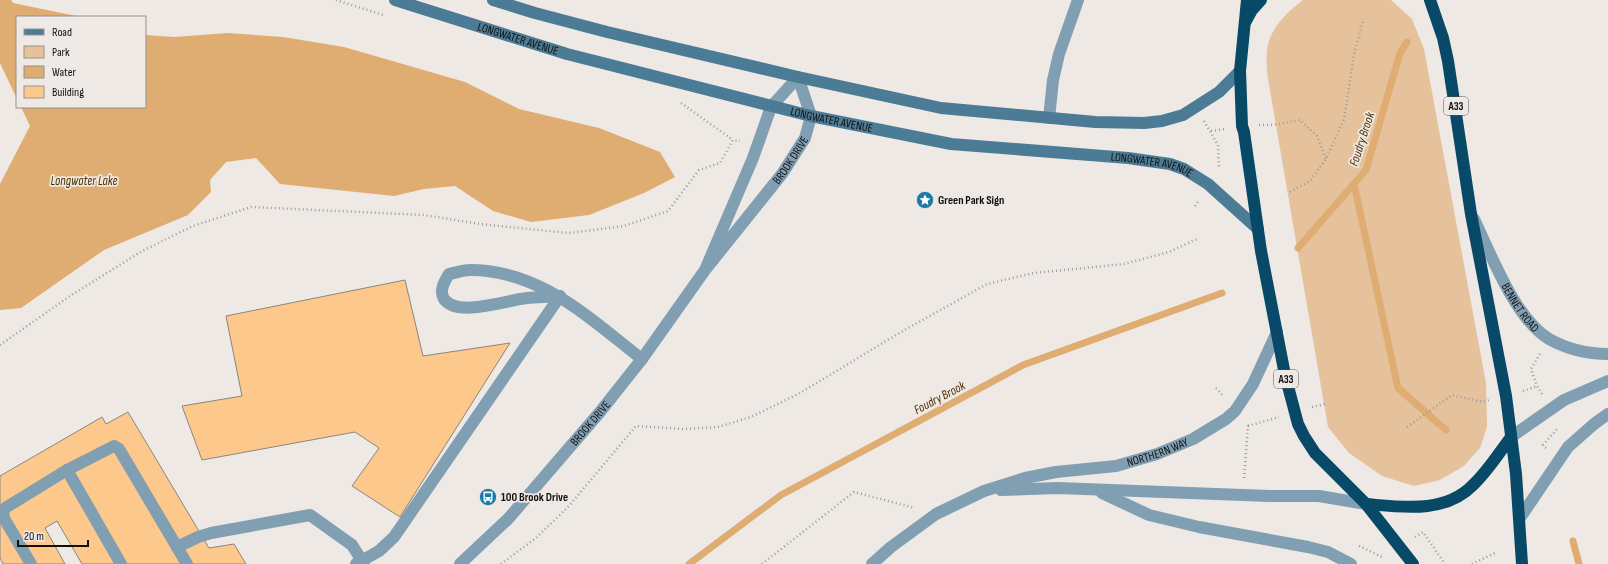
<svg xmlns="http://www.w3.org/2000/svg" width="1608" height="564" font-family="'Sofia Sans Condensed',sans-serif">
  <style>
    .green { fill: #e5c29b }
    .water { fill: #dfac71 }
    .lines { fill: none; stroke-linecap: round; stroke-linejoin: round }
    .stream { stroke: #dfac71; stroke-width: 7 }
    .building { fill: #fcc88c; stroke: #8b8681 }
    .path { stroke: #9f9b97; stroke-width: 2.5; stroke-dasharray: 1 3; stroke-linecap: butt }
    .lane { stroke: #819fb2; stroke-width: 12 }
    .street { stroke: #819fb2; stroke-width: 12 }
    .secondary { stroke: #4c7b95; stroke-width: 12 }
    .highway { stroke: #074966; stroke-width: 12 }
    .labels { text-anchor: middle; stroke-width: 3.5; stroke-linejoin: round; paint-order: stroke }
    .shield { fill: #eee9e4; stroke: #54514e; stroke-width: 1 }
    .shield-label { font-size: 11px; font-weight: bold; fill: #12100e }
    .street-label { font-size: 12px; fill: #12100e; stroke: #eee9e4 }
    .poi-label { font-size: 12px; font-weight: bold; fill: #12100e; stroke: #eee9e4; text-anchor: start }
    .water-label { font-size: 13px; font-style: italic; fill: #502f00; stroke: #eee9e4 }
  </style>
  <rect width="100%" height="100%" fill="#eee9e4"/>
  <path class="green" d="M1303,0H1391L1412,19L1424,49L1486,383L1487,427L1480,448L1464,466L1440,480L1414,486L1382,476L1349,453L1328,427L1268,79C1267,70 1266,59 1267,50C1270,28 1286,13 1303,0Z"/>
  <g class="water">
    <path d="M0,0H11L13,3L81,17H17V99L0,63Z"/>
    <path d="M228,33L283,37L344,47L465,82L519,109L599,128L660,152L675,177L644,193L589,215L531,222L493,211L455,186L424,189L394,196L280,184L256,158L226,162L210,180L211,192L188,215L104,250L21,308L0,310V184L30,126L21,107H145V35L174,37Z"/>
  </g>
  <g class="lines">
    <g class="stream">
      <path d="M1354,184L1398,388L1446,430"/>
      <path d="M1298,248L1366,170L1400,53L1407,42"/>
      <path d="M1573,541L1579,564"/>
      <path d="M689,564L781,495L1023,365L1222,293"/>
    </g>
  </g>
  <g class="building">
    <path d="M405,280L423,356L510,343L400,517L352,486L379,448L355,432L202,460L182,406L242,396L226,316Z"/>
    <path d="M128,412L209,548L234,544L246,564H82L57,521L45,528L65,564H3L0,558V476L102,417L106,424Z"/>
  </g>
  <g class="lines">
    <g class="path">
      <path d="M336,0L383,15"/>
      <path d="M681,103L733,140"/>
      <path d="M1204,121L1218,145L1219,169"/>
      <path d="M1259,125H1274L1300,120L1317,136L1326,159"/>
      <path d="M1211,131L1225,129"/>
      <path d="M1290,192L1310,181L1326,159L1344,119L1354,54L1363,21"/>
      <path d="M1195,206L1199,200"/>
      <path d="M0,345L70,296L142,251L193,226L251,207L424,215L480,224L569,233L624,226L668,211L699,170L720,163L733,140L740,141"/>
      <path d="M1540,354L1531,369L1537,386L1542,394"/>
      <path d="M1216,388L1224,397"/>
      <path d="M1523,391L1537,386"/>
      <path d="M1312,407L1325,404"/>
      <path d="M1248,426L1279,417"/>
      <path d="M1407,427L1452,395L1483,402L1489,400"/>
      <path d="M1546,448L1543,445L1558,428"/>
      <path d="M1244,478L1248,426L1246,424"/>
      <path d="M1415,537L1423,532L1445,564"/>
      <path d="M1359,546L1382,557"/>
      <path d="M501,564L536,538L569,506L636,426L684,429L718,427L751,417L800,393L901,332L987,284L1034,273L1124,264L1169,252L1199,238"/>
      <path d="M762,564L854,492L915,508"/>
      <path d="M1472,564L1497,552"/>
    </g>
    <g class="lane">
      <path d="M1049,118L1053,80L1059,54L1078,0"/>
      <path d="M560,296C549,297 538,297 527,298C507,300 457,318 444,299C439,291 444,282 449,274C456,273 463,270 470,270C541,270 590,319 642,359"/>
      <path d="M67,470L121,564"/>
      <path d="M177,547L198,537L211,533L310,515L352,545L364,564"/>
      <path d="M31,564L5,520L3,514L5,508L67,470L114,446L119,449L187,564"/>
      <path d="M356,564L379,551L394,537L560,296"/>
    </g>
    <g class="street">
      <path id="s1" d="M1474,219C1491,254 1515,319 1549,339C1567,349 1588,354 1608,354"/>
      <path d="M1511,437L1564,400L1608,381"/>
      <path d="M1001,490L1058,488L1269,496H1319L1366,504"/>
      <path d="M1102,493L1149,515L1199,527L1308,547L1328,552L1351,564"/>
      <path d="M1520,518L1568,447L1594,424L1608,414"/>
      <path id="s2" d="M460,564L508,519L600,412L642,359L705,270L782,174L805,138L811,116L798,77L771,107L753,158L705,270"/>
      <path id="s3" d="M872,564L891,547L936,514L984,491L1025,478L1056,472L1116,466L1157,454L1193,439L1226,419L1235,411L1253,384L1277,332"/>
    </g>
    <g class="secondary">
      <path id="s4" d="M395,0L567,54L811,116L951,144L1128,158L1170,164L1184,169L1208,184L1258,229"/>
      <path d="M493,0L535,13L607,32L798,77L941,108L1095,122L1144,123L1162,121L1183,115L1219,92L1240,71"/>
    </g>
    <g class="highway">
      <path d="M1247,0L1240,71L1242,126L1244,132L1261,251L1285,375L1298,424L1304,436L1315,453L1366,504L1413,564"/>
      <path d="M1430,0L1443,38L1448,61L1471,214L1506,396L1516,474L1522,564"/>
      <path d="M1246,21L1252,10L1261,0"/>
      <path d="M1366,504C1402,507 1445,514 1473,485C1488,471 1499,453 1511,437"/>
    </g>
  </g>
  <defs>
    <symbol id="sight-disc" viewBox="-11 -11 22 22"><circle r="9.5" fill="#1a7ba7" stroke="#eee9e4"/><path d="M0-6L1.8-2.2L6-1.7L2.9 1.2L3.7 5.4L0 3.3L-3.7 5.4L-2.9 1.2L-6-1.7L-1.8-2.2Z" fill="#fff"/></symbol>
    <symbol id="bus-disc" viewBox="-11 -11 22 22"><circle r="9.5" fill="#1a7ba7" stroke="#eee9e4"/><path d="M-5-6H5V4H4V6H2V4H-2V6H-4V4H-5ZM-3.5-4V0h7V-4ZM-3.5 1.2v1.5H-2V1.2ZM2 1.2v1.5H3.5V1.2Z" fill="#fff"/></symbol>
  </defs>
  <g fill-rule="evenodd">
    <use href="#sight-disc" x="915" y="190" width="20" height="20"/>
    <use href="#bus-disc" x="478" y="487" width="20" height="20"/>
  </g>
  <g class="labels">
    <g class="shield">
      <rect x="1444" y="97" width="24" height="18" rx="3"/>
      <rect x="1274" y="370" width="24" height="18" rx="3"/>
    </g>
    <g class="shield-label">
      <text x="1456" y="110">A33</text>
      <text x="1286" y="383">A33</text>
    </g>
    <g class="street-label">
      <text dy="4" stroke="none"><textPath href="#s4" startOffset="129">LONGWATER AVENUE</textPath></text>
      <text dy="4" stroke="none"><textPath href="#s4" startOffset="453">LONGWATER AVENUE</textPath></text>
      <text dy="4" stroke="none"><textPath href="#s2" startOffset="523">BROOK DRIVE</textPath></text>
      <text dy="4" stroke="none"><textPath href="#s4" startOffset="777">LONGWATER AVENUE</textPath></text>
      <text dy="4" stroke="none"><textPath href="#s1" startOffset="100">BENNET ROAD</textPath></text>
      <text dy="4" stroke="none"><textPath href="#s2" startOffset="192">BROOK DRIVE</textPath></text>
      <text dy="4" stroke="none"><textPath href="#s3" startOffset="313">NORTHERN WAY</textPath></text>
    </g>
    <g class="poi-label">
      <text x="938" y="204">Green Park Sign</text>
      <text x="501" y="501">100 Brook Drive</text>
    </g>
    <g class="water-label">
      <text transform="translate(1361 139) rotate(-72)" y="5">Foudry Brook</text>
      <text x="84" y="185">Longwater Lake</text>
      <text transform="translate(939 397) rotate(-28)" y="5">Foudry Brook</text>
    </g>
  </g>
  <rect x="16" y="16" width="130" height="92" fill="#eee9e4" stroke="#96928e"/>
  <rect x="24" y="29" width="20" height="6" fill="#4c7b95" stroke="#96928e"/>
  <text x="52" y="36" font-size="12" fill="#12100e">Road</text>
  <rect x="24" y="46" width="20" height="12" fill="#e5c29b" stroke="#96928e"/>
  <text x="52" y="56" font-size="12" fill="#12100e">Park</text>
  <rect x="24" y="66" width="20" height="12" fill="#dfac71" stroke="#96928e"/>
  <text x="52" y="76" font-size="12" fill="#12100e">Water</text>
  <rect x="24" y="86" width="20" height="12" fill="#fcc88c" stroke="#96928e"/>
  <text x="52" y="96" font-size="12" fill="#12100e">Building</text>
  <path d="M18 540v6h70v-6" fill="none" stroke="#12100e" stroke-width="2"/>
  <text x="24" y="540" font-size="12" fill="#12100e" stroke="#eee9e4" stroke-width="3" paint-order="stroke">20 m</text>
</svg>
